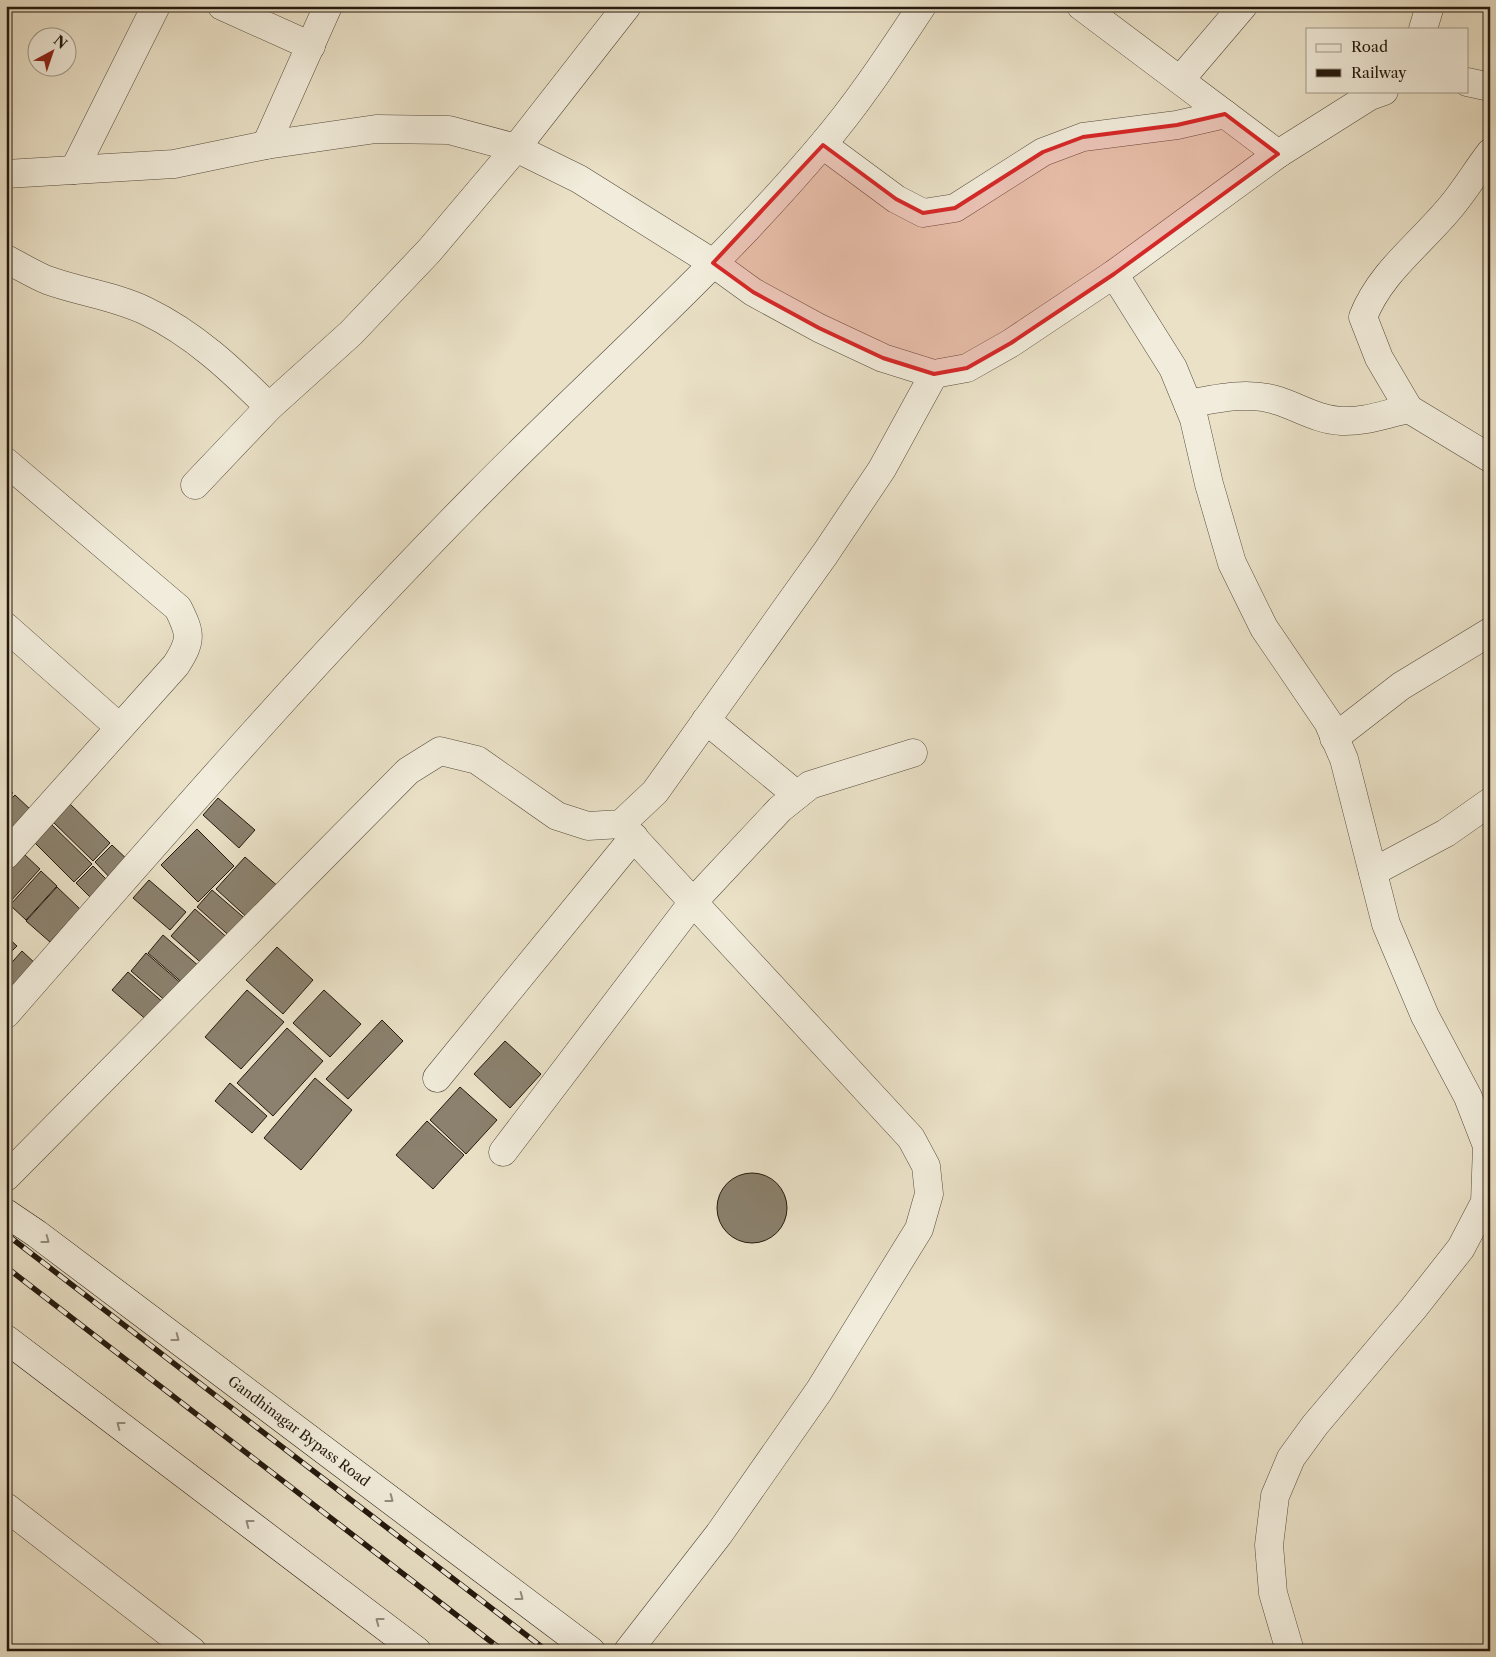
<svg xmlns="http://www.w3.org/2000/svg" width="1496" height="1657" font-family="'Libre Caslon Text',serif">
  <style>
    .building { fill: #8b816e; stroke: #24190e }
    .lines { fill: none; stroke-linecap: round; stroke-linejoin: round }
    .minor-casing { stroke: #564b3c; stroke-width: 29 }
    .secondary-casing { stroke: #24190e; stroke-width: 29 }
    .minor { stroke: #f1ecdb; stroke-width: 28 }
    .secondary { stroke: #f1ecdb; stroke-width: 28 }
    .rail-casing { stroke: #24190e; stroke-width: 5.5 }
    .rail { stroke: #f1ecdb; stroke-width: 4; stroke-dasharray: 11; stroke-linecap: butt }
    .oneway { stroke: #958d7f }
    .marked { fill: #d62828; fill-opacity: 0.2; stroke: #d62828; stroke-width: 4; stroke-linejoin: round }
    .labels { text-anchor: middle; stroke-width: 4; stroke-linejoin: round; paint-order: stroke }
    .street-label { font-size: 14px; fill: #24190e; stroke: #f1ecdb }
  </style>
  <rect width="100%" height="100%" fill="#eae1c7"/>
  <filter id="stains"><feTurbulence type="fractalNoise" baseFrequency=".004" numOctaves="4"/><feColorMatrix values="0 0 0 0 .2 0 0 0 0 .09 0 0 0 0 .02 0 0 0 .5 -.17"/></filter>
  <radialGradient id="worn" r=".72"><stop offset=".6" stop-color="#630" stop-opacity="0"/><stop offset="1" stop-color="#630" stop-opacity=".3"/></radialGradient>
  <g class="building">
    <path d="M6,786L13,793L6,800Z"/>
    <path d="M15,795L31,810L6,835V804Z"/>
    <path d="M218,798L255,830L239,848L203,815Z"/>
    <path d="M68,802L110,843L93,861L51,820Z"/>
    <path d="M50,823L92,864L74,882L33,841Z"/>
    <path d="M197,829L234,866L198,902L161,865Z"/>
    <path d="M112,845L131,863L113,881L95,862Z"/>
    <path d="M24,854L40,869L9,903L6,900V874Z"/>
    <path d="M245,857L281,889L252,922L216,889Z"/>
    <path d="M93,866L111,884L94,901L76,883Z"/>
    <path d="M41,871L57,886L26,920L10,905Z"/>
    <path d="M149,880L186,912L170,930L133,898Z"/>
    <path d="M57,887L80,909L50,942L26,921Z"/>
    <path d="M212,890L249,922L234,940L197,907Z"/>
    <path d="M195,909L231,941L207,968L171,936Z"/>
    <path d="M163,935L200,967L185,985L148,953Z"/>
    <path d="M6,936L17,946L6,957Z"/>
    <path d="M277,947L313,980L283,1014L246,980Z"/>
    <path d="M22,951L38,966L6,998V969Z"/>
    <path d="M146,953L183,985L168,1003L131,971Z"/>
    <path d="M128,972L165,1004L149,1022L112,990Z"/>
    <path d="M247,990L284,1022L241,1069L205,1037Z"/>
    <path d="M324,990L361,1024L330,1057L293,1023Z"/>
    <path d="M382,1020L403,1041L348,1099L326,1079Z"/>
    <path d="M287,1028L323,1061L273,1116L237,1083Z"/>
    <path d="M505,1041L541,1074L510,1108L474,1074Z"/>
    <path d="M315,1078L352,1110L301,1170L264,1138Z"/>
    <path d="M230,1083L267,1116L252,1133L215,1101Z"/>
    <path d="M460,1087L497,1120L466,1154L430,1120Z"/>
    <path d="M427,1121L464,1155L433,1189L396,1155Z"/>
    <circle cx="752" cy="1208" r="35"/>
  </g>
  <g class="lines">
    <defs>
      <g id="minor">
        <path d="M222,6L311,46"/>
        <path d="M1081,6L1278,154L1370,96L1384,91"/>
        <path d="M1423,29L1430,6"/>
        <path d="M1180,80L1243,6"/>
        <path d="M1467,82L1490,87"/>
        <path d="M266,145L328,6"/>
        <path d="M823,145L896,199L923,213L955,208L1043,152L1083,137L1177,125L1225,114"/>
        <path d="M74,170L156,6"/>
        <path d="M6,174L174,164L266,145L376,129L449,130L516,148L579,179L713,263L753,292L819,328L883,358L934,374L967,368L1011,343L1114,274L1278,154"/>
        <path d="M6,259C20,266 33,274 47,280C80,292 115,296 146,311C194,334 232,370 269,407"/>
        <path d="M1114,274L1173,368L1194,419L1209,484L1232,563L1264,628L1328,722L1344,759L1386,924L1425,1016L1468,1097L1487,1146L1485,1202L1461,1248L1413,1309L1315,1425L1291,1458L1275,1496L1269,1545L1273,1593L1290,1651"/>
        <path d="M1188,404C1218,398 1250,391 1279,401C1300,408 1319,420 1341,421C1367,422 1384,414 1409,409L1490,458"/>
        <path d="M1409,409L1379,358L1363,317C1380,273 1419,245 1449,209C1464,192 1476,171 1490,153"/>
        <path d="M6,462L178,608C191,634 192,640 176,665L6,855"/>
        <path d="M195,485L269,407L351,333L429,251L516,148L627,6"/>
        <path d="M6,627L119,727"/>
        <path d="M706,720L797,795"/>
        <path d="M1334,738L1401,686L1490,632"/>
        <path d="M621,824L911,1138L926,1166L929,1194L919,1229L819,1391L719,1534L628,1651"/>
        <path d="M1373,872L1446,833L1490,802"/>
        <path d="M6,1014C160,838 312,662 476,496C591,379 716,271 822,145C859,102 890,54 922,6"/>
        <path d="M437,1078L634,837"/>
        <path d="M503,1152L693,902L780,809L810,785L913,753"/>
        <path d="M6,1177L408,771L440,751L477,760L557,816L588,826L621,824L655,792L825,554L882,469L934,374"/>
        <path d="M6,1507L192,1651"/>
      </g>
      <g id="secondary">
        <path d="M6,1213L37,1234L591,1651"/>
        <path d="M6,1339L417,1651"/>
      </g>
    </defs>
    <use href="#minor" class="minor-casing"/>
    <use href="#secondary" class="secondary-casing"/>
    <use href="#minor" class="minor"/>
    <use href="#secondary" class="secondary"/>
    <defs>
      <g id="rail">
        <path d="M6,1234L547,1651"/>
        <path d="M6,1267L503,1651"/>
      </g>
    </defs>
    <use href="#rail" class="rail-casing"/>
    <use href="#rail" class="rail"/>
  </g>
  <defs><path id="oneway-chevron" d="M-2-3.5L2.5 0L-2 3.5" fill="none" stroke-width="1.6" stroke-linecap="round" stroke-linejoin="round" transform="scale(1.25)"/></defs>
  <g class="oneway">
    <use href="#oneway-chevron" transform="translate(46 1240) rotate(37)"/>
    <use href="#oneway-chevron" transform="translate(176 1338) rotate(37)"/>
    <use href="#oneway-chevron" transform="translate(120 1425) rotate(-143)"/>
    <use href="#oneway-chevron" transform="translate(390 1499) rotate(37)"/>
    <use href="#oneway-chevron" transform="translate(249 1523) rotate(-143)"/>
    <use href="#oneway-chevron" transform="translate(520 1597) rotate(37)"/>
    <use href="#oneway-chevron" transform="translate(379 1621) rotate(-143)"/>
  </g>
  <path class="marked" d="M1225,114L1278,154L1114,274L1011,343L967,368L934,374L883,358L819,328L753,292L713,263L823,145L896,199L923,213L955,208L1043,152L1083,137L1177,125Z"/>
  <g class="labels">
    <g class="street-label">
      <text transform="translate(299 1431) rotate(37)" y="5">Gandhinagar Bypass Road</text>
    </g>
  </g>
  <rect width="1496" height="1657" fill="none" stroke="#eae1c7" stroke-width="25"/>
  <rect x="8" y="8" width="1481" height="1642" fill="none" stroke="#24190e" stroke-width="2.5"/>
  <rect x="12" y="12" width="1471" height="1632" fill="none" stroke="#24190e"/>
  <rect x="1306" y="28" width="162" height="65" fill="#f1ecdb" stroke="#9f9889"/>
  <rect x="1316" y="44" width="25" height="8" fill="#f1ecdb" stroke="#9f9889"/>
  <text x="1351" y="52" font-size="15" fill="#24190e">Road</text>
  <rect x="1316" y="69" width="25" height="8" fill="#24190e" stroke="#9f9889"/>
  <text x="1351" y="78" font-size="15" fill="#24190e">Railway</text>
  <g transform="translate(52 52) rotate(40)"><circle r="24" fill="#f1ecdb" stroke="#9f9889"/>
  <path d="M0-4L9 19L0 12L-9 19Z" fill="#8f2418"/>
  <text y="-8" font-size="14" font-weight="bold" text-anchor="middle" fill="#24190e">N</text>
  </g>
  <rect width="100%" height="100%" filter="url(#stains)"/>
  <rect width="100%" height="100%" fill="url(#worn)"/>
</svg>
